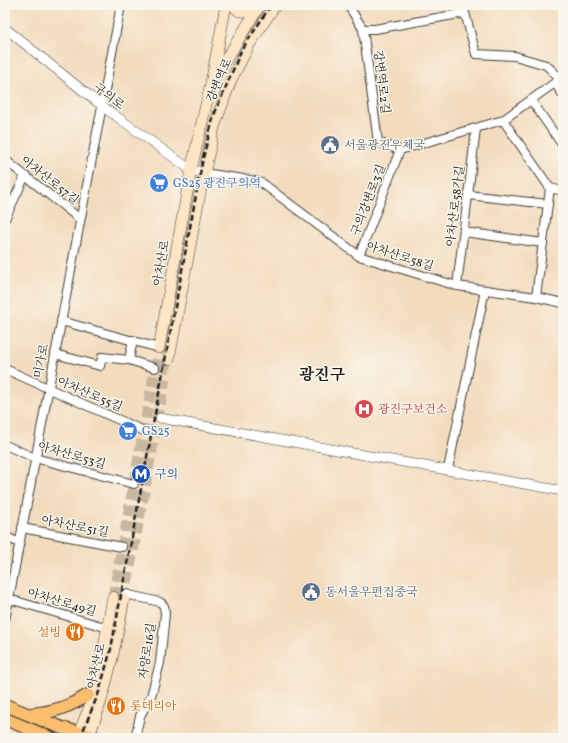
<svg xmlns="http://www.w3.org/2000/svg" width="568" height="743" font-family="Vollkorn,'Noto Serif KR',serif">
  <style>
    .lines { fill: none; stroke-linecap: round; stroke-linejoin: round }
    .secondary-tunnel { stroke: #c8b69e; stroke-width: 11; stroke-dasharray: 11 5.5; stroke-linecap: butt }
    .minor-casing { stroke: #3c3934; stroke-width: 10 }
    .tertiary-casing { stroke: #3c3934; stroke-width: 10 }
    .secondary-casing { stroke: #3c3934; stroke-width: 12 }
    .primary-casing { stroke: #3c3934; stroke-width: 14 }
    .minor { stroke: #fff; stroke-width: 8 }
    .tertiary { stroke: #fff; stroke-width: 9 }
    .secondary { stroke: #fde5c5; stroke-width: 11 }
    .primary { stroke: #fbbe6e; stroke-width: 12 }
    .rail { stroke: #1c1c1c; stroke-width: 2.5; stroke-dasharray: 6 3; stroke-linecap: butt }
    .labels { text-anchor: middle; stroke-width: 3; stroke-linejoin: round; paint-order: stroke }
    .street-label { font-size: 12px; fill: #1c1c1c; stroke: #fbf7ec }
    .service-label { font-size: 12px; fill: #4e5e75; stroke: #fbf7ec; text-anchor: start }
    .shop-label { font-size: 12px; fill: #366cbe; stroke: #fbf7ec; text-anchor: start }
    .health-label { font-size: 12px; fill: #be3a42; stroke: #fbf7ec; text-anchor: start }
    .transit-label { font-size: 12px; fill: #164399; stroke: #fbf7ec; text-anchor: start }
    .food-label { font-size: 12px; fill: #c56008; stroke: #fbf7ec; text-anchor: end }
    .district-label { font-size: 16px; font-weight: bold; fill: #1c1c1c; stroke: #fbf7ec }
  </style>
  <rect width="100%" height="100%" fill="#fbf7ec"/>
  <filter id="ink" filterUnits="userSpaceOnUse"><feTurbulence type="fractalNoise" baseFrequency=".025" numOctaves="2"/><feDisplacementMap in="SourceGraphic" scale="8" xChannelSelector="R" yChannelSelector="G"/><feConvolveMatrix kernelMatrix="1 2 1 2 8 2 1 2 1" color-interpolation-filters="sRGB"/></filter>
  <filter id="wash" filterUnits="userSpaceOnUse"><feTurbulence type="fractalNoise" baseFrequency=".012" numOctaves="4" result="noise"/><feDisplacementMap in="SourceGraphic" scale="16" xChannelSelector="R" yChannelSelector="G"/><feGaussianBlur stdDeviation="0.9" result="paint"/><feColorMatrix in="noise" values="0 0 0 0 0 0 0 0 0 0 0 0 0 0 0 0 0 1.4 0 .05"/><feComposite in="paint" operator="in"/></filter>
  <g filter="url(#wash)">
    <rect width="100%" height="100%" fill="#f3dcbe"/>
  </g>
  <g filter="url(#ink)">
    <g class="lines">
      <g class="secondary-tunnel">
        <path d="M157,387L169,359"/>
        <path d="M113,597L159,348"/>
        <path d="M124,599L165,379"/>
      </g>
      <defs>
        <g id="minor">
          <path d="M348,5L363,29L378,142L400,150"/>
          <path d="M363,29H375L465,13L476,54L515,56L546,65L561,79"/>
          <path d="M555,83L563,95"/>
          <path d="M531,100L563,146"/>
          <path d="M503,120L550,188L563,191"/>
          <path d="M5,160L80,219"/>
          <path d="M204,173L250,180L262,183L359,256L457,286L536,297L563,303"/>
          <path d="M468,195L548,204"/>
          <path d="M5,219L25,176"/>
          <path d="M464,232L543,243"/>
          <path d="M359,256L400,150L503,120L563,77"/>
          <path d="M457,286L476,129"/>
          <path d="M536,297L550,188"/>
          <path d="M61,321L159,348"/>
          <path d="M55,354L100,366L102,357L129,360L155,368"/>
          <path d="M129,360L133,340"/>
          <path d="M5,369L144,431"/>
          <path d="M5,445L35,458L134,484"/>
          <path d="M448,469L485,290"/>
          <path d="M22,528L122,547"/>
          <path d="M5,536L19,543"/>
          <path d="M125,594L160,602L164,606L165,614L160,663L151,696L140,716L135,738"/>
          <path d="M9,599L108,628"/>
          <path d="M5,620L121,5"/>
        </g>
        <g id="tertiary">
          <path d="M5,28L102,106L191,170L204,173"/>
          <path d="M160,418L563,491"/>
        </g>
        <g id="secondary">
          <path d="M233,5L239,11L255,12"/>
          <path d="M215,77L260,5"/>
          <path d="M159,348L191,170L211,83L226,5"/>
          <path d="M169,359L199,198L214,127L231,80L249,45L275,5"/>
          <path d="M77,738L92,701L98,680L113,597"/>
          <path d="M88,738C106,693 115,646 124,599"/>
        </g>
        <g id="primary">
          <path d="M5,705L62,728L97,738"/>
          <path d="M32,714C54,712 69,707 88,695"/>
          <path d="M5,719L51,738"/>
        </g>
      </defs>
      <use href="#minor" class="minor-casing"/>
      <use href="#tertiary" class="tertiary-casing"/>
      <use href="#secondary" class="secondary-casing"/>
      <use href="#primary" class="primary-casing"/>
      <use href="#minor" class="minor"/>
      <use href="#tertiary" class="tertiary"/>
      <use href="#secondary" class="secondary"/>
      <use href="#primary" class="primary"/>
      <path class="rail" d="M80,738L99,692L111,649L203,158L214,115L241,51L271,5"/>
    </g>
  </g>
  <defs>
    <symbol id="civic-disc" viewBox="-11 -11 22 22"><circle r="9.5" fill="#5c6f8a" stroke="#fbf7ec"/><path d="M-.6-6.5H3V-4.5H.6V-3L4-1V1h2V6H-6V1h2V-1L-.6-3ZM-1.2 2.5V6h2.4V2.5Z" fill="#fff"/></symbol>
    <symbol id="supermarket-disc" viewBox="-11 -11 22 22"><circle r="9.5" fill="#3f7fe0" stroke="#fbf7ec"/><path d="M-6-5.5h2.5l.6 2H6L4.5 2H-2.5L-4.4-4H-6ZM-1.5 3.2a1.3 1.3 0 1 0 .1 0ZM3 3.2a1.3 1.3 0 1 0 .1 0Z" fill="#fff"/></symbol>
    <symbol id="hospital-disc" viewBox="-11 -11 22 22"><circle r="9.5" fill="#e0444e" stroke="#fbf7ec"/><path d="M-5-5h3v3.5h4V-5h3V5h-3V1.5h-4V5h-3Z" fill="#fff"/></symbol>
    <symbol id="metro-disc" viewBox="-11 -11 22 22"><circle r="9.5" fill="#1a4fb4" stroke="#fbf7ec"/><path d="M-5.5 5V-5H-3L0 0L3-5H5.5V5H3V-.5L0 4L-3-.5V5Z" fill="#fff"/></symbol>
    <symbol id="restaurant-disc" viewBox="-11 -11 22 22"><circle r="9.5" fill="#e8710a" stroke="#fbf7ec"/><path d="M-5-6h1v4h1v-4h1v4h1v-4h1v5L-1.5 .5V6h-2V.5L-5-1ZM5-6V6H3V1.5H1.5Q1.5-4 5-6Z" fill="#fff"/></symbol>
  </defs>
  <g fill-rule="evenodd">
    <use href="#civic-disc" x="319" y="134" width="22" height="22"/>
    <use href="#supermarket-disc" x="148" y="172" width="22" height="22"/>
    <use href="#hospital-disc" x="353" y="398" width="22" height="22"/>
    <use href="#supermarket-disc" x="117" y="420" width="22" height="22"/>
    <use href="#metro-disc" x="130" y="463" width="22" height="22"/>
    <use href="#civic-disc" x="300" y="581" width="22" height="22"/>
    <use href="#restaurant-disc" x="64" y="621" width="22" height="22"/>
    <use href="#restaurant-disc" x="105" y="695" width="22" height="22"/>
  </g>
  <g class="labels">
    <g class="street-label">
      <text transform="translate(219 80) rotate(-67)" y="4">강변역로</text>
      <text transform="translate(382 82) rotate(83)" y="4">강변역로2길</text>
      <text transform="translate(109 96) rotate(37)" y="4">구의로</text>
      <text transform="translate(50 180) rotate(38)" y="4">아차산로57길</text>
      <text transform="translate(368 200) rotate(-69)" y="4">구의강변로3길</text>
      <text transform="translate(455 206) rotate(-83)" y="4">아차산로58가길</text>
      <text transform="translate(400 256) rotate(18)" y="4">아차산로58길</text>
      <text transform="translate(161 263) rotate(-80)" y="4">아차산로</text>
      <text transform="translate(41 361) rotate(-79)" y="4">미가로</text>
      <text transform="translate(90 394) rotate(23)" y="4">아차산로55길</text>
      <text transform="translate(72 455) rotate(16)" y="4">아차산로53길</text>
      <text transform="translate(75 526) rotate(11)" y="4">아차산로51길</text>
      <text transform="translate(62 602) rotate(16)" y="4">아차산로49길</text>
      <text transform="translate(147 651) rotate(-81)" y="4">자양로16길</text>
      <text transform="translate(96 666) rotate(-77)" y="4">아차산로</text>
    </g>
    <g class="service-label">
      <text x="344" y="149">서울광진우체국</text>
      <text x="325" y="596">동서울우편집중국</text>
    </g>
    <g class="shop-label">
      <text x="173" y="187">GS25 광진구의역</text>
      <text x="142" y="435">GS25</text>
    </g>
    <g class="health-label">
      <text x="378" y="413">광진구보건소</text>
    </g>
    <g class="transit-label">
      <text x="155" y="478">구의</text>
    </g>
    <g class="food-label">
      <text x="61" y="636">설빙</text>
      <text x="130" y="710" text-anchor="start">롯데리아</text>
    </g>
    <g class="district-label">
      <text x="322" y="380">광진구</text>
    </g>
  </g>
  <rect width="568" height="743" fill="none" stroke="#fbf7ec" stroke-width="20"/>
</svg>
